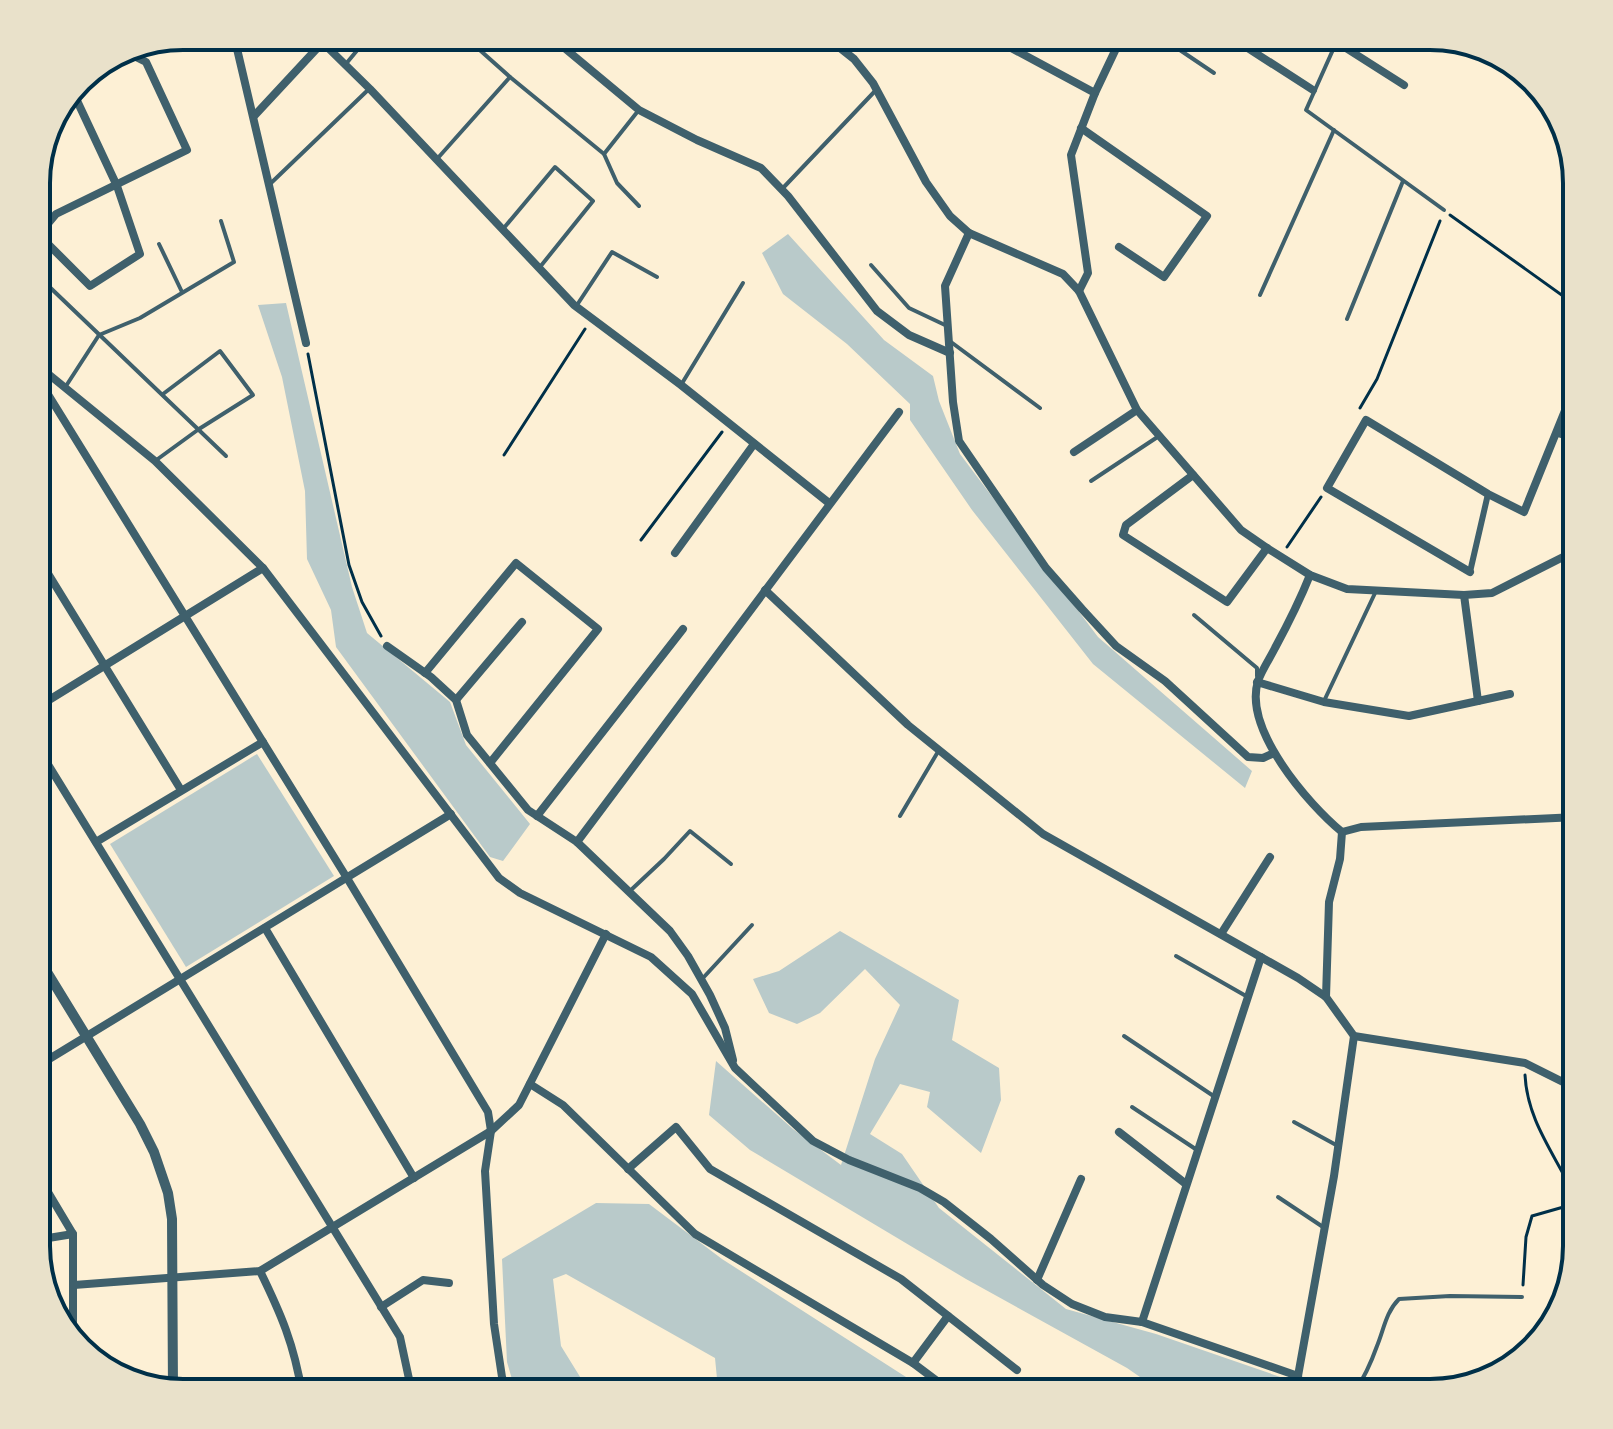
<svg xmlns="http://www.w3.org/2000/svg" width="1613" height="1429" font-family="Spectral,serif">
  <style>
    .green { fill: #b9caca }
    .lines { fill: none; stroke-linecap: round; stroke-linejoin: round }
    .path { stroke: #003049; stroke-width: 3 }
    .service { stroke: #3f606c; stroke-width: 4 }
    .pedestrian { stroke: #3f606c; stroke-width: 6 }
    .minor { stroke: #3f606c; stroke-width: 8 }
    .tertiary { stroke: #3f606c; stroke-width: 10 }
    .rim { fill: none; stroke: #003049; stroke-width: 4 }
  </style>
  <rect width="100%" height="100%" fill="#fdf0d5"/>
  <g class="green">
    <path d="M788,234L884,340L933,376L939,401L960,454L1098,637L1252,771L1245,788L1093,664L972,510L910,420V404L847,344L783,294L762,253Z"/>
    <path d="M286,303L352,587L367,633L450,702L466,745L530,824L503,861L490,857L336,647L331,610L307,559L305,491L282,377L258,305Z"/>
    <path d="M257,754L334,876L186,967L110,844Z"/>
    <path d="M840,931L959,1000L952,1040L999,1068L1001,1100L981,1153L927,1107L930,1092L900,1084L870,1134L902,1154L939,1208L1066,1309L1156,1334L1292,1381L1295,1393H1163L1127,1368L966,1279L750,1150L709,1115L716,1061L793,1129L841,1165L875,1059L900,1005L865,969L820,1013L797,1024L769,1013L753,979L779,971Z"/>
    <path d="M596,1203L649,1204L722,1259L931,1393H782L751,1377L727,1393L718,1389L715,1358L566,1274L553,1279L561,1346L590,1393H516L507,1362L502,1259Z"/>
  </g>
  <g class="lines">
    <g class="path">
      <path d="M1450,215L1577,306"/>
      <path d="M308,354L349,565L362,602L381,636"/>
      <path d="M1360,408L1377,379L1440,221"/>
      <path d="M504,455L585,329"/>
      <path d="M641,540L722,432"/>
      <path d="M1287,547L1321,497"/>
      <path d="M1525,1075C1527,1115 1548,1145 1566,1179C1571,1188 1572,1199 1577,1208"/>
      <path d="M1523,1285L1526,1237L1532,1216L1574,1204"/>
    </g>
    <g class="service">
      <path d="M464,36L510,77L604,154L617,183L639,206"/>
      <path d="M1159,36L1214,73"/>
      <path d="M1336,43L1306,110L1444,210"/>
      <path d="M345,65L369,36"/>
      <path d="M604,154L638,111"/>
      <path d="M437,159L510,77"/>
      <path d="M270,184L369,89"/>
      <path d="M783,188L876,90"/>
      <path d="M503,229L555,167L593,201L540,267"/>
      <path d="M159,244L182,292"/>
      <path d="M871,265L909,308L945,325"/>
      <path d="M36,274L226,456"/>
      <path d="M1260,295L1334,130"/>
      <path d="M577,305L612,252L657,277"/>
      <path d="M1347,319L1403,181"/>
      <path d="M951,342L1040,408"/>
      <path d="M681,385L743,283"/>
      <path d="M66,386L99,335L140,318L234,262L221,221"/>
      <path d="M155,461L199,429L253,395L220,351L163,394"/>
      <path d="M1091,481L1159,436"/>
      <path d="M1194,615L1257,668V676"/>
      <path d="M1324,701L1376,591"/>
      <path d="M900,816L939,750"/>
      <path d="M631,890L664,859L690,831L731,864"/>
      <path d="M1176,956L1246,996"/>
      <path d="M703,978L752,925"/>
      <path d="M1124,1036L1215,1097"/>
      <path d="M1132,1107L1197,1150"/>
      <path d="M1294,1122L1338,1146"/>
      <path d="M1278,1197L1323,1227"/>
      <path d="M1354,1393C1364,1378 1371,1363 1377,1346C1384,1329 1386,1312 1399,1299L1450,1296L1522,1297"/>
    </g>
    <path class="pedestrian" d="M1470,572L1488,494"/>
    <g class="minor">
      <path d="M234,36L306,343"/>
      <path d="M316,36L370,89L574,305L681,385L829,503"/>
      <path d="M550,36L639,110L697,140L761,168L788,196L877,311L909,335L950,353"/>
      <path d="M825,36L854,59L873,83L926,182L950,216L969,233L1063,274L1079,291L1137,410L1241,530L1267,548L1310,575L1347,589L1464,595L1492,593L1577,550"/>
      <path d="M989,36L1095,93"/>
      <path d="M1229,36L1313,90"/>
      <path d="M1327,36L1404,85"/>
      <path d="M1459,42L1469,48L1471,44"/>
      <path d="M255,115L322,43"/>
      <path d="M1081,128L1207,216L1164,277L1119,247"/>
      <path d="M969,233L945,286L953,402L959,441L1046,568L1082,609L1116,646L1165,681L1248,757L1263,758L1274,753"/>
      <path d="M39,235L90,286L140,254L117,186L72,90"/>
      <path d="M36,238L56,214L187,150L146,62L132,55"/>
      <path d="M1079,291L1088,273L1071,155L1095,93L1122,36"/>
      <path d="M36,364L155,461L263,568L499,878L520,893L651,957L692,994L735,1068L813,1141L849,1160L920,1188L944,1202L991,1239L1043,1285L1072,1304L1105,1317L1142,1322L1298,1376"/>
      <path d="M36,375L347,878L488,1112L491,1131L485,1171L494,1324L502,1377L507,1393"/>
      <path d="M1558,433L1577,439"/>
      <path d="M1074,452L1137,410"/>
      <path d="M1193,475L1126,525L1123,535L1227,602L1267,548"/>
      <path d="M675,553L754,444"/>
      <path d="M36,554L181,790"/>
      <path d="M1470,572L1327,488L1366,420L1488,494L1524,512L1577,381"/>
      <path d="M1310,575C1300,600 1288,624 1275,648C1270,658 1262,670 1258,681C1243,729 1308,804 1342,832"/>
      <path d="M765,590L908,725L1043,834L1298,978L1326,997L1354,1036L1525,1063L1577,1089"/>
      <path d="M1464,595L1478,701"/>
      <path d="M387,646L431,677L456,700L467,735L528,810L577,842L670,931L688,956L710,995L725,1028L733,1060"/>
      <path d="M425,673L516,563L598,629L490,763"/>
      <path d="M1257,682L1324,702L1409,716L1510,694"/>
      <path d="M456,700L522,622"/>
      <path d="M36,708L263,568"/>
      <path d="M36,745L400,1337L412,1393"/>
      <path d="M537,816L683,629"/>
      <path d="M1342,832L1361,827L1577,817"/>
      <path d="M96,842L263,742"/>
      <path d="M577,842L899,412"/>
      <path d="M265,928L414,1178"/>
      <path d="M1221,934L1270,857"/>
      <path d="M1326,997L1329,902L1340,859L1342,832"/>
      <path d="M36,1067L451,814"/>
      <path d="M530,1084L563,1105L695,1234L913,1363L953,1393"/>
      <path d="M1119,1132L1186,1184"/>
      <path d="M628,1169L676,1127L710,1169L901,1279L1017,1370"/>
      <path d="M36,1172L73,1234V1337"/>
      <path d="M36,1240L73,1234"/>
      <path d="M260,1271C281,1314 294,1344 302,1393"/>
      <path d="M1037,1280L1081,1179"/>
      <path d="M74,1285L260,1271L491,1131L519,1105L606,934"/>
      <path d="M381,1307L423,1280L449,1283"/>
      <path d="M1142,1322L1261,957"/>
      <path d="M913,1363L948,1316"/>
      <path d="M1301,1393L1298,1376L1334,1176L1354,1036"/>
    </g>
    <path class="tertiary" d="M36,954L140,1124L154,1152L168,1193L172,1219L173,1391"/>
  </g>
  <path d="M0 0H1613V1429H0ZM183 50H1430A133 133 0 0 1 1563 183V1246A133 133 0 0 1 1430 1379H183A133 133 0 0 1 50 1246V183A133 133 0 0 1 183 50Z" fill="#e9e1ca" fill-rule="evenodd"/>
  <path class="rim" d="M183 50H1430A133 133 0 0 1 1563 183V1246A133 133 0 0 1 1430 1379H183A133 133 0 0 1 50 1246V183A133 133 0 0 1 183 50Z"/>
</svg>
